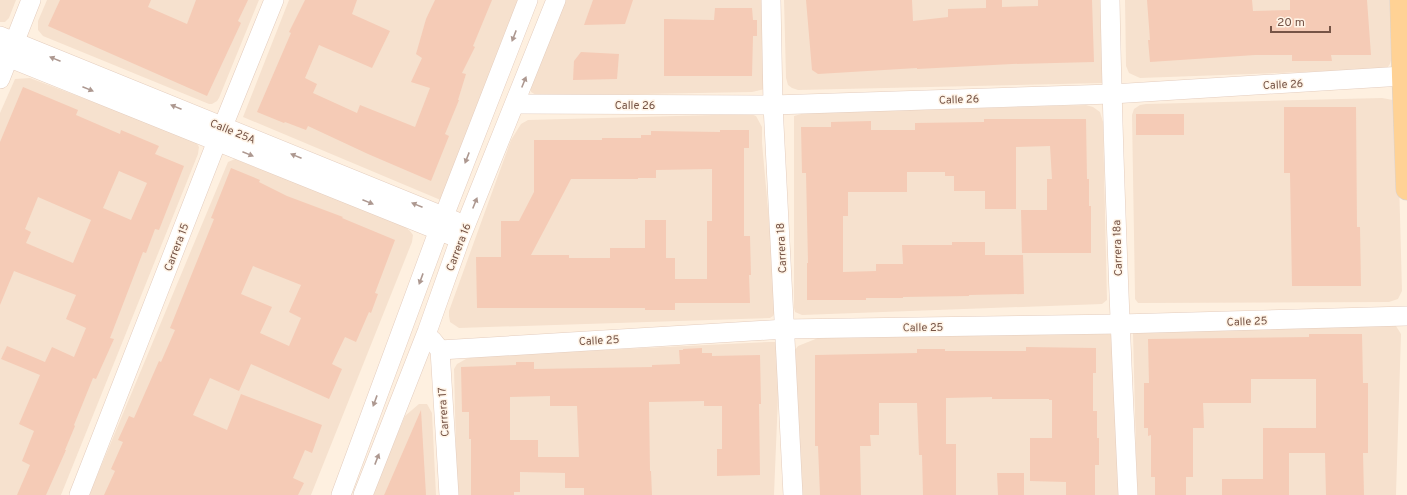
<svg xmlns="http://www.w3.org/2000/svg" width="1407" height="495" font-family="Overpass,sans-serif">
  <style>
    .residential { fill: #f6e1ce }
    .building { fill: #f5cbb6; fill-rule: evenodd }
    .lines { fill: none; stroke-linecap: round; stroke-linejoin: round }
    .minor-casing { stroke: #e4cdbe; stroke-width: 20 }
    .major-casing { stroke: #dbd3cf; stroke-width: 23 }
    .minor { stroke: #fff; stroke-width: 19 }
    .major { stroke: #ffd295; stroke-width: 22 }
    .oneway { fill: #ad9890 }
    .labels { text-anchor: middle; stroke-width: 3; stroke-linejoin: round; paint-order: stroke }
    .street-label { font-size: 11px; fill: #765446; stroke: #fff4e7 }
  </style>
  <rect width="100%" height="100%" fill="#fef0e0"/>
  <g class="residential">
    <path d="M0,0H16L9,18L5,22H0Z"/>
    <path d="M47,0H259L219,98L217,101L212,104H209L43,36L38,30V21Z"/>
    <path d="M289,0H518L443,201L243,117Z"/>
    <path d="M565,0H767L765,89L752,92L538,96L531,92V84Z"/>
    <path d="M784,0H1109L1103,83L798,90L792,88L788,85L786,78Z"/>
    <path d="M1125,0H1392V57L1390,64L1387,68L1384,69L1140,78L1129,73L1126,66Z"/>
    <path d="M30,78L191,139L196,142L199,147L198,154L61,495H0V113L15,79Z"/>
    <path d="M1382,98L1393,100L1397,105L1402,291L1398,299L1389,302L1138,303L1135,299V295L1132,115L1134,109L1140,105L1146,104Z"/>
    <path d="M1086,105L1093,107L1100,112L1103,122L1107,300L1102,304L802,315L795,312L794,308V116L805,113Z"/>
    <path d="M751,114L756,116L762,127V143L777,308L773,316L770,318L459,328L450,322L449,316V311L511,140L521,124L528,120Z"/>
    <path d="M235,159L405,227L410,231L413,235L412,242L311,495H89L228,162Z"/>
    <path d="M1388,322L1396,326L1401,334L1396,495H1137L1133,333L1136,329Z"/>
    <path d="M1105,332L1109,333L1112,336L1119,495H796L792,354L798,346L818,338Z"/>
    <path d="M769,342H776L780,348L774,495H457L454,369L457,364L466,359L479,356Z"/>
    <path d="M419,404H427L432,413L436,495H372L405,416Z"/>
  </g>
  <g class="building">
    <path d="M60,0H151L148,7L187,24L196,0H248L238,21L241,23L207,96L48,26Z"/>
    <path d="M305,0H357L352,14L390,31L372,68L319,45L305,78L317,84L313,93L357,113L360,105L415,127L430,88L411,82L422,58L416,54L426,19L435,0H492L473,46L475,47L462,73L466,74L458,100H459L445,134L449,136L431,181L368,154L308,126L306,130L285,122L284,123L257,112L291,33L289,32Z"/>
    <path d="M593,0H633L625,24L584,25Z"/>
    <path d="M806,0H912L913,21L948,17V9L986,8V0H1002V7L1038,6V0H1092L1094,62L1012,64L917,69V68L818,74L812,70Z"/>
    <path d="M1147,0H1252L1253,11L1290,10V0H1367L1371,55H1331L1332,61H1292V55H1255L1150,62L1148,40H1150Z"/>
    <path d="M715,8H752L753,20H757V36H753L752,76H664V19L714,20Z"/>
    <path d="M581,52L619,54L617,79L573,80L574,61Z"/>
    <path d="M23,87L78,110L76,115L120,134L121,130L159,146L155,154L184,166L159,230L155,229L146,253L143,252L110,338L114,339L96,379L93,378L74,425L75,426L65,450H66L46,495H17L30,465L22,461L34,431L19,424L40,375L1,359L7,346L45,362L52,347L74,357L86,328L66,319L76,295L14,271L0,305V142ZM119,171L147,183L131,220L103,208ZM38,197L91,220L73,263L26,243L31,232L25,229Z"/>
    <path d="M1284,107H1356L1357,227H1360L1361,286H1292L1290,173H1284Z"/>
    <rect x="1136" y="114" width="48" height="21"/>
    <path d="M984,119H1086L1087,179H1089V206H1091V253H1022L1021,210H1047V179H1052L1050,146L1016,147V209H985V191H954V176H945V172H907V192H848V216H843V272L876,271V264H903L902,245H952V242H985V255H1023L1024,294L969,295V296L903,297V298H866V300H807V263H808L806,173H802L801,127H831V122L871,121V130H915V123L984,122Z"/>
    <path d="M720,130H749V148H744V236H750L751,275H749L750,303H675V310H645V308H477L476,257H501V221H519L534,192V140H602V138H641V135H651V131L720,132ZM712,169V221H707V279H675V258H666V220H645V248H610V258H569V255H531L571,179H638V178H656V170Z"/>
    <path d="M231,168L260,180L259,182L287,196L343,217L342,218L395,240L375,293L378,294L371,313L369,312L356,342L345,337L332,364L342,369L329,399L251,364L239,391L210,378L193,415L227,430L241,394L322,425L312,453L305,450L293,478L304,483L298,495H104L115,471L111,469L123,442L118,440L129,416L134,418L159,361L161,362L175,330L170,328L214,219L211,218ZM253,266L301,285L289,312L301,318L289,346L260,333L272,307L241,294Z"/>
    <path d="M1309,334H1362L1363,383H1368V453H1363L1364,495H1326L1325,453H1289V495H1222V479H1263V428H1316V379H1251V403H1203L1204,428H1193V477H1186V495H1155V477H1151V435L1148,436V428H1144V383H1149L1148,339L1309,337Z"/>
    <path d="M1026,347L1096,348V373H1093V411H1097V438H1099V465H1095V495H1066V482L1030,481V438H1052V400H1049V399H992V397L946,398V444H956V495H923L922,455H919L917,403H879V435H870L871,446H860L861,495H820L818,446H815V355L917,353V349H945V351H1026Z"/>
    <path d="M702,348V353H712V356L760,355L761,404H759L760,475L717,476V449H722V406H704V401L649,402L650,471H651L652,495H584V488H565V473L520,472V492H514V495H471V439H469V412H462L461,367L516,365V362H534V369L652,367V365L680,364L679,350H683V349ZM550,396V406H577L579,457H538V440H510V397Z"/>
    <path d="M421,410L426,495H384L385,493Z"/>
    <path d="M997,473H1024V495H998Z"/>
  </g>
  <g class="lines">
    <defs>
      <g id="minor">
        <path d="M771,0L773,105L793,495"/>
        <path d="M1110,0C1113,165 1120,330 1128,495"/>
        <path d="M0,36L455,221"/>
        <path d="M0,54L450,235"/>
        <path d="M0,79L31,0"/>
        <path d="M515,104L773,105L1112,94L1403,76"/>
        <path d="M432,340L440,350L449,495"/>
        <path d="M440,350L785,329L1120,324L1407,316"/>
        <path d="M79,495L217,141L274,0"/>
        <path d="M341,495L444,216L528,0"/>
        <path d="M363,495L427,332L460,239L556,0"/>
      </g>
      <path id="major" d="M1401,0L1403,76L1407,189"/>
    </defs>
    <use href="#minor" class="minor-casing"/>
    <use href="#major" class="major-casing"/>
    <use href="#minor" class="minor"/>
    <use href="#major" class="major"/>
  </g>
  <defs><path id="oneway-solid" d="M-6-.8H1V-3.2L6.5 0L1 3.2V.8H-6Z"/></defs>
  <g class="oneway">
    <use href="#oneway-solid" transform="translate(514 36) rotate(111)"/>
    <use href="#oneway-solid" transform="translate(55 59) rotate(-158)"/>
    <use href="#oneway-solid" transform="translate(524 82) rotate(-68)"/>
    <use href="#oneway-solid" transform="translate(88 89) rotate(22)"/>
    <use href="#oneway-solid" transform="translate(176 107) rotate(-158)"/>
    <use href="#oneway-solid" transform="translate(248 154) rotate(22)"/>
    <use href="#oneway-solid" transform="translate(296 156) rotate(-158)"/>
    <use href="#oneway-solid" transform="translate(467 158) rotate(111)"/>
    <use href="#oneway-solid" transform="translate(368 202) rotate(22)"/>
    <use href="#oneway-solid" transform="translate(475 203) rotate(-68)"/>
    <use href="#oneway-solid" transform="translate(417 205) rotate(-158)"/>
    <use href="#oneway-solid" transform="translate(421 279) rotate(110)"/>
    <use href="#oneway-solid" transform="translate(375 401) rotate(110)"/>
    <use href="#oneway-solid" transform="translate(377 459) rotate(-69)"/>
  </g>
  <g class="labels">
    <g class="street-label">
      <text transform="translate(1283 84) rotate(-3)" y="4">Calle 26</text>
      <text transform="translate(959 99) rotate(-2)" y="4">Calle 26</text>
      <text x="635" y="109">Calle 26</text>
      <text transform="translate(233 131) rotate(22)" y="4">Calle 25A</text>
      <text transform="translate(176 247) rotate(-69)" y="4">Carrera 15</text>
      <text transform="translate(458 247) rotate(-69)" y="4">Carrera 16</text>
      <text transform="translate(781 248) rotate(-93)" y="4">Carrera 18</text>
      <text transform="translate(1117 248) rotate(-92)" y="4">Carrera 18a</text>
      <text transform="translate(1247 321) rotate(-2)" y="4">Calle 25</text>
      <text transform="translate(923 327) rotate(-1)" y="4">Calle 25</text>
      <text transform="translate(599 340) rotate(-3)" y="4">Calle 25</text>
      <text transform="translate(443 412) rotate(-94)" y="4">Carrera 17</text>
    </g>
  </g>
  <path d="M1271 26v6h59v-6" fill="none" stroke="#765446" stroke-width="2"/>
  <text x="1277" y="26" font-size="12" fill="#765446" stroke="#fff4e7" stroke-width="3" paint-order="stroke">20 m</text>
</svg>
